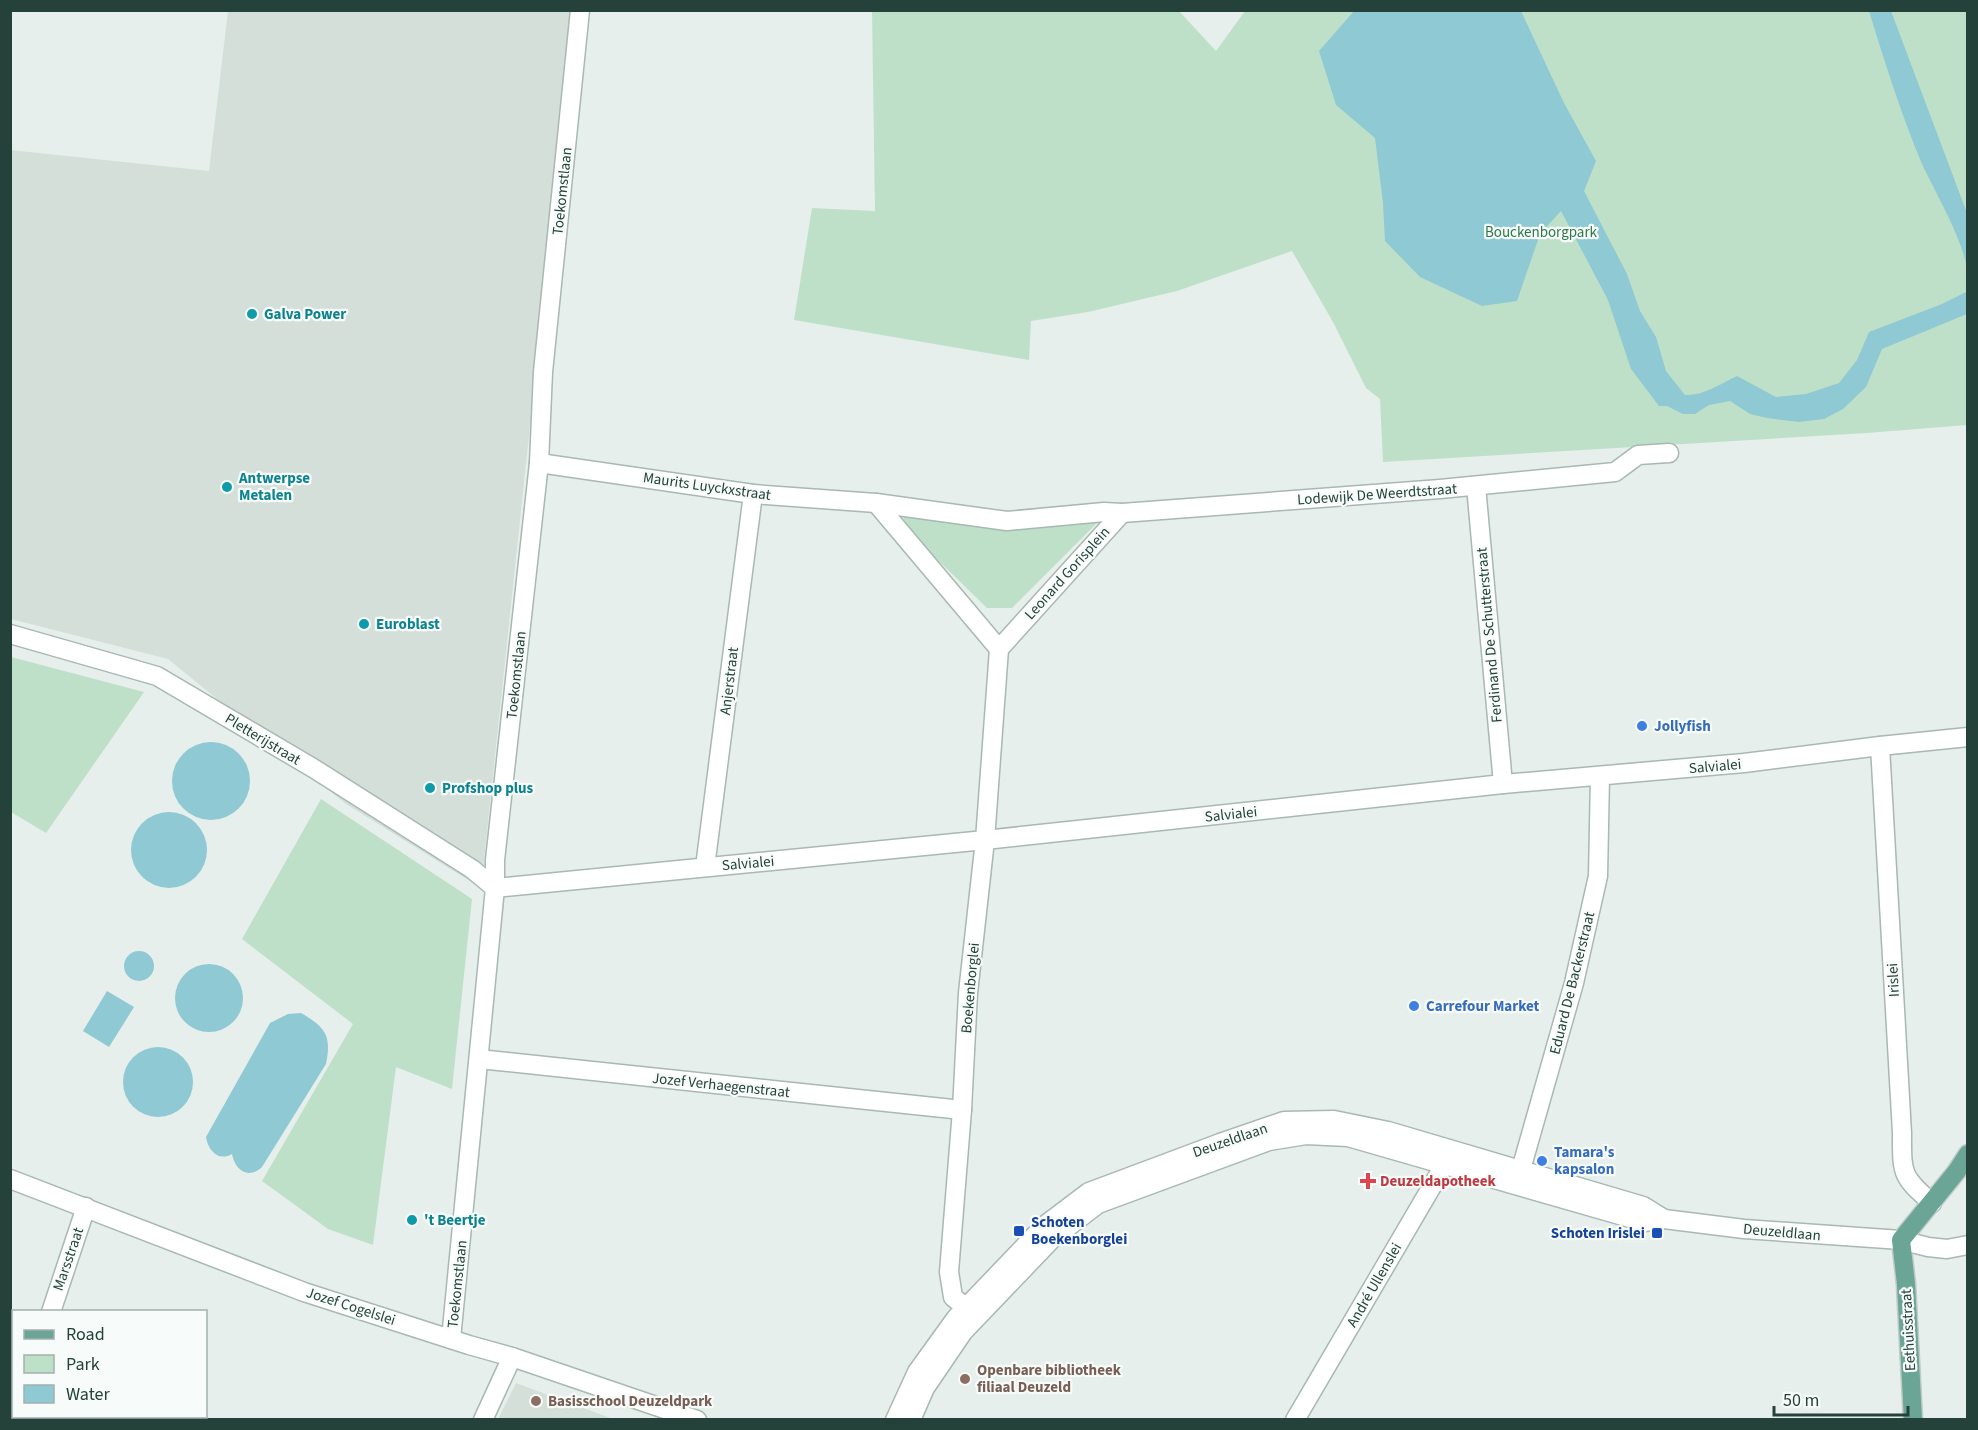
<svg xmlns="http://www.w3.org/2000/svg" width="1978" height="1430" font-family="'Source Sans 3',sans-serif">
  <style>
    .built { fill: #d4dfda }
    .green { fill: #bfe0c8 }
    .water { fill: #8ec9d4 }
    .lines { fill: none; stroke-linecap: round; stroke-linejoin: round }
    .minor-casing { stroke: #a8b8b2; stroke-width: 21 }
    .major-casing { stroke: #c2cac8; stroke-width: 21 }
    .minor { stroke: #fff; stroke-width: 18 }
    .major { stroke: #6aa596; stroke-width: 18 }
    .culture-dot { fill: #0f9aa8; stroke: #f7fbf9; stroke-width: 2 }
    .shop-dot { fill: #3f7fe0; stroke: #f7fbf9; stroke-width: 2 }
    .health-dot { fill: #e0444e; stroke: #f7fbf9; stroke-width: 2 }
    .transit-dot { fill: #1a4fb4; stroke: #f7fbf9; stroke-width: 2 }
    .education-dot { fill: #8d6e63; stroke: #f7fbf9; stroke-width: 2 }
    .labels { text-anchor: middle; stroke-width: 4.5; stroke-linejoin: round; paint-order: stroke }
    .street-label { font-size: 15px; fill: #24423a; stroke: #f7fbf9 }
    .park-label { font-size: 15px; fill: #2d7a4b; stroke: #f7fbf9 }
    .culture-label { font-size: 15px; font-weight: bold; fill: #0d838f; stroke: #f7fbf9; text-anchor: start }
    .shop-label { font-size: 15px; font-weight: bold; fill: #366cbe; stroke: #f7fbf9; text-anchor: start }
    .health-label { font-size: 15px; font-weight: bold; fill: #be3a42; stroke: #f7fbf9; text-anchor: start }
    .transit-label { font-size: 15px; font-weight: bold; fill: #164399; stroke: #f7fbf9; text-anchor: start }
    .education-label { font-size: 15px; font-weight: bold; fill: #785e54; stroke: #f7fbf9; text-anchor: start }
  </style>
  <rect width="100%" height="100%" fill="#e6efeb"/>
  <g class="built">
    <path d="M228,11H574L481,888L346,804L168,659L11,619L10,150L209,171Z"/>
    <path d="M516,1383L613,1419H498Z"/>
  </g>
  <g class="green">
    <path d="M872,11H1179L1216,51L1245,11H1967V425L1867,433L1383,462L1380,399L1366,388L1333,322L1292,251L1177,291L1088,312L1031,321L1029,360L794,320L812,208L875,211Z"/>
    <path d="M903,509L1103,517L1012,608H987L904,527Z"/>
    <path d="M11,657L144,692L46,833L11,812Z"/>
    <path d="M321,799L472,899L452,1089L396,1067L373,1245L328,1229L262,1181L353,1024L242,939Z"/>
  </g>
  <g class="water">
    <path d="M1354,11H1521L1564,103L1596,161L1584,191L1627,274L1640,311L1656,337L1666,371L1685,395C1703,396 1720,384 1737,376L1776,397L1806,394L1839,383L1857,360L1869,332L1942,304L1966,292L1967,285V314L1882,349L1866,387L1843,409L1824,419L1799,422L1767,418L1750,414L1730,401L1709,405L1695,414H1683L1667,406H1659L1631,369L1608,300L1561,211L1540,234L1517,301L1482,306L1420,277L1385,241L1383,203L1375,138L1336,105L1319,51Z"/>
    <path d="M1869,11H1891L1967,213V270C1964,241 1935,192 1922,164C1901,114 1885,63 1869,11Z"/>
    <circle cx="211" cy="781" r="39"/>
    <circle cx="169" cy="850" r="38"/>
    <circle cx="139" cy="966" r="15"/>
    <circle cx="209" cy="998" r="34"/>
    <path d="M107,991L134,1007L109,1047L83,1031Z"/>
    <path d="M301,1013C325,1027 332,1035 326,1064L262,1167C248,1180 235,1170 232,1154C218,1162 208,1150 206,1137L270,1023L288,1014Z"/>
    <circle cx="158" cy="1082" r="35"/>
  </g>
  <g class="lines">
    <defs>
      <g id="minor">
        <path d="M539,463L753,494L876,503L1007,521L1104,512L1122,513L1440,489L1615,472L1638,455L1669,453"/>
        <path d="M1476,486L1503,784"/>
        <path d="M876,503L999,649"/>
        <path d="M10,634L157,676L313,768L472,869L495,888"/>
        <path d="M999,649L1122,513"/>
        <path d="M1880,746L1902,1133C1902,1174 1901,1176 1932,1203"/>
        <path d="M705,867L753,494"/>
        <path d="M495,888L985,840L1503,784L1744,763L1880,746L1968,737"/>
        <path d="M479,1059L962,1110"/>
        <path d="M10,1179L304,1292L469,1345L512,1357L697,1420"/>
        <path d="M1518,1180L1574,983L1598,876L1600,776"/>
        <path d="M51,1312L86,1207"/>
        <path d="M975,1315L953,1297L949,1272L962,1110L968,993L985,840L999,649"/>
        <path d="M451,1339L495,888V860L539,463L543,372L580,10"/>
        <path d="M113,1416L121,1420"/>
        <path d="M13,1420L14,1416"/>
        <path d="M483,1420L512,1357"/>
        <path d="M895,1420L917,1372L956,1318L1044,1226L1089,1192L1220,1143L1284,1121L1334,1120L1388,1131L1643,1206L1664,1219"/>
        <path d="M911,1420L925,1388L963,1332L1052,1239L1098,1204L1269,1141L1306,1135L1348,1137L1644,1222L1664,1219L1744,1229L1901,1240L1928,1247L1947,1249L1968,1245"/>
        <path d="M1295,1420L1445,1164L1448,1154"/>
      </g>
      <path id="major" d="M1913,1420L1906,1284L1901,1240L1957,1171L1968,1154"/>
    </defs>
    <use href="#minor" class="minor-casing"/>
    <use href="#major" class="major-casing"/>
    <use href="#minor" class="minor"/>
    <use href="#major" class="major"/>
  </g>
  <g class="culture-dot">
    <circle cx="252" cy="314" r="6"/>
    <circle cx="227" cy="487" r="6"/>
    <circle cx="364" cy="624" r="6"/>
    <circle cx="430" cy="788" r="6"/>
    <circle cx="412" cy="1220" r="6"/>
  </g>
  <g class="shop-dot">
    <circle cx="1642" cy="726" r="6"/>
    <circle cx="1414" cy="1006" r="6"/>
    <circle cx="1542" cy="1161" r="6"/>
  </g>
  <path class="health-dot" d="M1365 1172h6v6h6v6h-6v6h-6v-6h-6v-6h6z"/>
  <g class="transit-dot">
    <rect x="1013" y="1225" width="12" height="12" rx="3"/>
    <rect x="1651" y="1227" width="12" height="12" rx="3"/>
  </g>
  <g class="education-dot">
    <circle cx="965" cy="1379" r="6"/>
    <circle cx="536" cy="1401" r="6"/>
  </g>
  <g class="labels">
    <g class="street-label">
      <text transform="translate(562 191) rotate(-84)" y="5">Toekomstlaan</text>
      <text transform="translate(707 486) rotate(8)" y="5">Maurits Luyckxstraat</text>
      <text transform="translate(1377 494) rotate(-4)" y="5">Lodewijk De Weerdtstraat</text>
      <text transform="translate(1067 573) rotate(-48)" y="5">Leonard Gorisplein</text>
      <text transform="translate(1489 635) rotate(-95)" y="5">Ferdinand De Schutterstraat</text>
      <text transform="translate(516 675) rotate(-84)" y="5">Toekomstlaan</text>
      <text transform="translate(729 681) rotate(-83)" y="5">Anjerstraat</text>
      <text transform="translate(263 739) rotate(31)" y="5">Pletterijstraat</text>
      <text transform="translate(1715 766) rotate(-5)" y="5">Salvialei</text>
      <text transform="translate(1231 814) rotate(-6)" y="5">Salvialei</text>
      <text transform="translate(748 863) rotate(-5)" y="5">Salvialei</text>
      <text transform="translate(1893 980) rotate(-93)" y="5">Irislei</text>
      <text transform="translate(1572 983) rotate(-76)" y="5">Eduard De Backerstraat</text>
      <text transform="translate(970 988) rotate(-85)" y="5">Boekenborglei</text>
      <text transform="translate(721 1085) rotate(6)" y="5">Jozef Verhaegenstraat</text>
      <text transform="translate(1230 1140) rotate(-19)" y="5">Deuzeldlaan</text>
      <text transform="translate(1782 1232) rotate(5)" y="5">Deuzeldlaan</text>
      <text transform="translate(68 1259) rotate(-71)" y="5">Marsstraat</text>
      <text transform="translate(457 1284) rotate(-84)" y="5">Toekomstlaan</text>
      <text transform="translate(1374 1285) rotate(-60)" y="5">André Ullenslei</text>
      <text transform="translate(351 1306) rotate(18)" y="5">Jozef Cogelslei</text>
      <text transform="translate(1908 1330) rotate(-93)" y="5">Eethuisstraat</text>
    </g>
    <g class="park-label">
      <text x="1541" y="237">Bouckenborgpark</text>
    </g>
    <g class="culture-label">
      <text x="264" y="319">Galva Power</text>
      <text x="239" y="483">Antwerpse<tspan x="239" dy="17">Metalen</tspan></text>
      <text x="376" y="629">Euroblast</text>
      <text x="442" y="793">Profshop plus</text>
      <text x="424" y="1225">'t Beertje</text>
    </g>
    <g class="shop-label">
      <text x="1654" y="731">Jollyfish</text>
      <text x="1426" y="1011">Carrefour Market</text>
      <text x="1554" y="1157">Tamara's<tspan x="1554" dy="17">kapsalon</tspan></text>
    </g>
    <g class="health-label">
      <text x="1380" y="1186">Deuzeldapotheek</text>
    </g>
    <g class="transit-label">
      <text x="1031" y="1227">Schoten<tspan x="1031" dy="17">Boekenborglei</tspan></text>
      <text x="1645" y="1238" text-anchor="end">Schoten Irislei</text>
    </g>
    <g class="education-label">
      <text x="977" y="1375">Openbare bibliotheek<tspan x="977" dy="17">filiaal Deuzeld</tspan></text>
      <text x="548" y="1406">Basisschool Deuzeldpark</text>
    </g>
  </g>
  <rect width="1978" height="1430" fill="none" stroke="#24423a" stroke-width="24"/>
  <rect x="12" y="1310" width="195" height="108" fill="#f7fbf9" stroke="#a3b1ad" stroke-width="1.5"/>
  <rect x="24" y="1330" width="30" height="9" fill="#6aa596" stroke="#a3b1ad" stroke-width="1.5"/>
  <text x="66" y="1340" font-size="18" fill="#24423a">Road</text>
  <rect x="24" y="1355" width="30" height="18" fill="#bfe0c8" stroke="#a3b1ad" stroke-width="1.5"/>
  <text x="66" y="1370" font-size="18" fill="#24423a">Park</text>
  <rect x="24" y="1385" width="30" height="18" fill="#8ec9d4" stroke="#a3b1ad" stroke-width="1.5"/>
  <text x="66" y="1400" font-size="18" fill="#24423a">Water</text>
  <path d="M1774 1406v9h134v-9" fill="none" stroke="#24423a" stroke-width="3"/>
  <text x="1783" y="1406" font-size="18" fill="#24423a" stroke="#f7fbf9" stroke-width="4.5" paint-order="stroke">50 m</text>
</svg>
